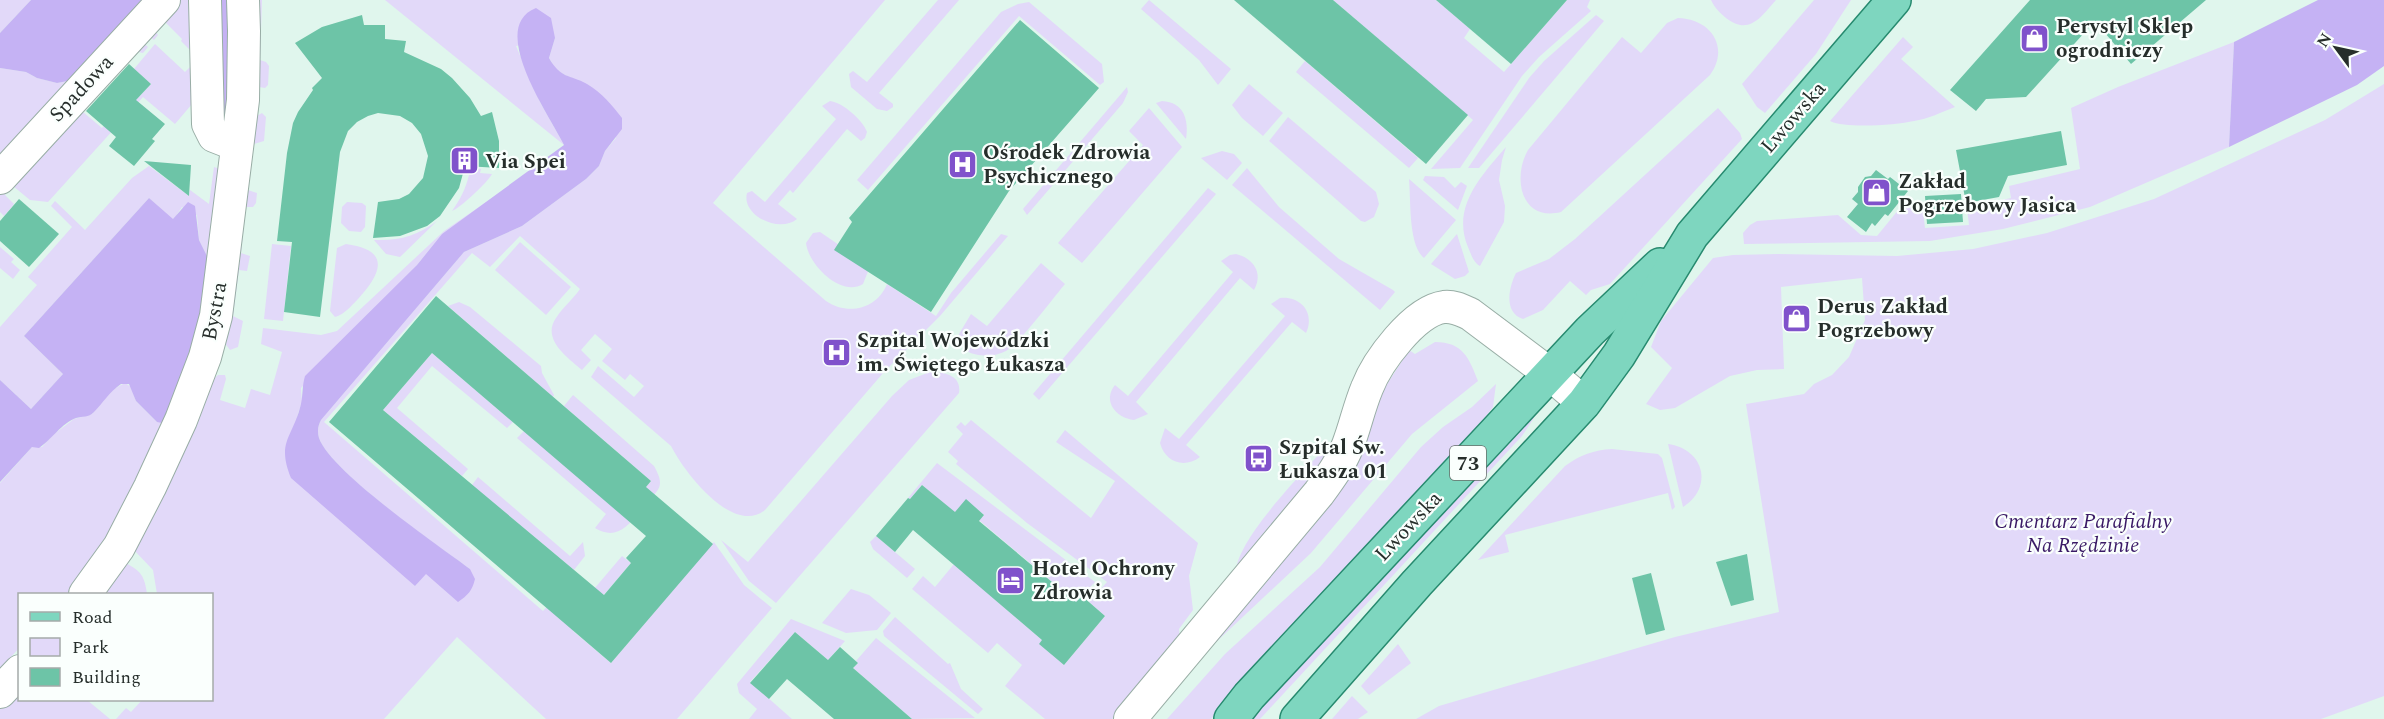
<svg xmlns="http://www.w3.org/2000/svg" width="2384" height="719" font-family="Spectral,serif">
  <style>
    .green { fill: #e2d9f9 }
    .forest { fill: #c5b2f4 }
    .building { fill: #6dc4a7; fill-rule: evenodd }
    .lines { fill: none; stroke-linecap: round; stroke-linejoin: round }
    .street-casing { stroke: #98ada5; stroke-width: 34 }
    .primary-casing { stroke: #278a6f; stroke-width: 36 }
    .street { stroke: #fff; stroke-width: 32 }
    .primary { stroke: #7ed6bf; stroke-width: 33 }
    .labels { text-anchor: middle; stroke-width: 4.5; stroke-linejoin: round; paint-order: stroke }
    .shield { fill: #fafffd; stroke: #666d6a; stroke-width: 1.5 }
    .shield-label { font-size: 20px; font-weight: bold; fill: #262e2b }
    .poi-label { font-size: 21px; font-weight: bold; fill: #262e2b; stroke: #fafffd; text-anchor: start }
    .street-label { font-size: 21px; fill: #262e2b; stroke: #fafffd }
    .park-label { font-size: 21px; font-style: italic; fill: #3a1a66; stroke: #fafffd }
  </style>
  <rect width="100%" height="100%" fill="#e0f6ed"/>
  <g class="green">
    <path d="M0,0H31L0,33Z"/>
    <path d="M170,0H200L193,53L181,41L182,39L165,22L155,31L158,35L154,40L146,33L140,40L148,47L143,53L134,51L77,107L102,128L134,91L140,96L151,84L134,69L155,44L185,72L192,65L199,112L192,126V104L175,124L143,97L48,202L30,200L13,186L5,195L14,204L4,216L0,212V186Z"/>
    <path d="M253,0H262L260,60L266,62L269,66L268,85L265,88L259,87Z"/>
    <path d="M385,0H885L713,203L826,301C848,316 877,309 887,284L936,316L951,293L1001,234L1008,236L940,316L884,372L765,510C733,536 684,472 671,446L591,377L598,366L634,397L644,386L630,374L625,380L602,361L612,349L595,334L581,350L591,360L582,370C568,358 541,339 556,318C563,307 573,299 580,289L520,236L490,267L472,253L324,422L543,611L561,591L566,622L622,556L631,563L573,631L611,663L714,542L744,585L772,608L677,719H546L457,637L384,719H116L126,708L131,712L142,700H212V594H157L153,570L132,548L209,383L218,375H225L226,379L220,400L245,408L251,389L270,395L282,352L261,344L263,328L321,335L337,331L444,231L508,187L442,234L417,265L301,388L302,402L297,417L415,586L425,573L470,569C437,545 331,472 319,438C317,431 318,426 321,420L464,252L522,226L586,179L599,166L605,151L616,138L571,78L556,70L549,58L555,38L516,46L540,102L564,145Z"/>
    <path d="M938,0H959L879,93L893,104V107L887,111L877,109L851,87L849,74L853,71L867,82Z"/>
    <path d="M1149,0L1231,69L1218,85L1199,60L1141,9Z"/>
    <path d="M1333,0H1436L1470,29L1464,38L1504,72L1567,0H1590L1587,7L1591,11L1539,57L1522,76L1460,168L1431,169L1473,120Z"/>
    <path d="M1711,0H1776C1761,17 1749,36 1726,18C1720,13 1714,7 1711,0Z"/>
    <path d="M1814,0H1851L1816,54L1765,113L1757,107L1742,84Z"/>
    <path d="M1029,2L1102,64L1104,82L1100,85L1019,16L868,190L857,180L1001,12L1018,4Z"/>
    <path d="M1596,15L1604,21L1479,168H1468L1529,78L1544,61Z"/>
    <path d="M1678,18C1711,19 1730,47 1710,75L1561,212C1521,222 1512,178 1528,150L1622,37L1641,53L1667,23Z"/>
    <path d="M1903,37L1913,47L1901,59L1955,107C1942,112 1928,119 1914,121C1896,125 1846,129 1830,121Z"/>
    <path d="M2234,42L2229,147L2090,207L2003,229L1930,241L1744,244L1743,233L1750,225L1757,221L1838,215L1861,235L1877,236L1904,203L1922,201L1925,228L1969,225L1967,208L2011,198L2009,186L2080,169L2071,108L2118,87Z"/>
    <path d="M1305,61L1418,158L1409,168L1296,72Z"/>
    <path d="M0,68L26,72L37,78L57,83L73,80L0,172Z"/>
    <path d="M1249,84L1283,113L1263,136L1242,118L1232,105Z"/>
    <path d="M2384,84V696L2321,719H1416L1439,706L1675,637L1779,612L1746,404L1804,394L1814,384L1832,375L1849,357L1865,320L1862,278L1781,287L1784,369L1757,370L1730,376L1675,408L1660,410L1646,404L1672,368L1651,347L1661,321L1713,258L1733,255L1778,254L1897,256L1973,249L2047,233L2154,199L2325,120Z"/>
    <path d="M1127,87L1128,92L1123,103L1027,215L1023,209Z"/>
    <path d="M830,101C842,102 863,120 867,132L865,138L861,141L847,129L793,193L790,190L778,204L797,219C779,234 741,215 747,193L752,191L765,202L836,119L822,106Z"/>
    <path d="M1162,101C1184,102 1189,120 1186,139L1156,103Z"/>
    <path d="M1149,108L1182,147L1082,263L1058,243L1143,145L1129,131Z"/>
    <path d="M1718,108L1740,133L1742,139L1610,284L1591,290L1586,295L1570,281L1543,310L1523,319C1503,312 1509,287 1516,273L1549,259L1575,239Z"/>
    <path d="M262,113L266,117L264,141L254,144L248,190L257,193L256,203L253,207H246L241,253L250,256L247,271L239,270L233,316L243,321L238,347L230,350L224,342L255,117Z"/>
    <path d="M1288,117L1376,192L1379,204L1374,217L1365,222L1361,221L1269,141Z"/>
    <path d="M1506,147L1502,160L1499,180L1505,206L1504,222L1480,266C1473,262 1471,254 1468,247C1451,207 1482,175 1506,147Z"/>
    <path d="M1222,151L1234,154L1242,163L1227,180L1201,158Z"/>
    <path d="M149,166L189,196L190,190L209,204L214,167L220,169L208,258L199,240L197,215L182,207L173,220L149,198L24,336L63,374L31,409L0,380V327L37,285L28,277L72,227L51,206L55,201L85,230L132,178Z"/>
    <path d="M466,168L481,169L480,173L492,174C488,182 459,209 452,211C460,200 466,188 469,175L464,174Z"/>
    <path d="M1247,168L1279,207L1339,259L1393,290L1395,292L1380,310L1232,185Z"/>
    <path d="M1425,176L1444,177L1455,188L1461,182L1467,186L1458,210L1423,180Z"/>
    <path d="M1409,179L1456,220L1424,258C1408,245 1411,199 1409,179Z"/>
    <path d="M1208,188L1216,194L1039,400L1033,394Z"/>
    <path d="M347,202L362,203L366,206L365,227L361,232L349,231L341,223L342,207Z"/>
    <path d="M437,221L400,257L386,254L374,240C399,241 417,236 437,221Z"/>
    <path d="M820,232L864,262L869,269L863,284C841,298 808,264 806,243L813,233Z"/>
    <path d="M1457,234L1469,272L1465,276L1455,279L1431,264Z"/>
    <path d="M520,242L571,287L546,315L495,270Z"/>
    <path d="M272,244L291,246L283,321L264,319Z"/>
    <path d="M346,244C392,250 381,274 358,299C351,306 345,314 335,317L330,311L337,248Z"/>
    <path d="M0,247L14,259L11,262L20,270L13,279L0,268Z"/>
    <path d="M1236,254C1253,258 1264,273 1254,290L1240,278L1136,402L1148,414L1134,420C1116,418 1102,401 1115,385L1128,396L1233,272L1221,261L1230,255Z"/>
    <path d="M1041,263L1065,284C1054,297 1019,344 1006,351C996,356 986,357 974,354C964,352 960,345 959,334L971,314L987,326Z"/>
    <path d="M1280,298C1302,296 1315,314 1306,333L1292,322L1186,445L1200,457C1184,469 1165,462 1160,443L1165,428L1179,439L1285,316L1271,304Z"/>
    <path d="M459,302L470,307L541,366L542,373L554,395L553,397L448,306Z"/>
    <path d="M1435,342C1463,342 1469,358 1478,381L1412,434L1311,553L1214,644L1211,642L1380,395L1409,350L1415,354Z"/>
    <path d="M432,353L513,422L507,428L432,366L397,408L468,469L462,476L383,410Z"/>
    <path d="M930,372C944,372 962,375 959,393L776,603L749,581L721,540L748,562L892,396L909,380Z"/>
    <path d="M125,383L131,387L136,401L157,422L165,421L122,514L70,593L20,594L19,648L0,669V483L32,447H42L54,434L74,419L92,414L112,390Z"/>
    <path d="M1496,384L1493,407L1479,426L1211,719H1167L1225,654L1320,567L1421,447L1443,427L1472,407Z"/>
    <path d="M573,395L654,466C665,486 660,488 647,503L638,496L651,481L564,406Z"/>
    <path d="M1535,411L1534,418L1522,436L1260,719H1250Z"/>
    <path d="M971,420L1091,518L1115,481L1056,442L1065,430L1198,543L1189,576L1193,610L1179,629L1180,641L1112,719H1045L1005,686L1022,665L997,643L988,653L912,589L923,576L935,587L954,564L1042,640L1064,665L1105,616L1089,602L1107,582L1027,523L956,464L958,461L948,452L963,434L956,427L961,422L965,426Z"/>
    <path d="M524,431L621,514L639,513C626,528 615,540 595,528L606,514L517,438Z"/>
    <path d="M1330,442L1333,443L1314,476L1236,569C1242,533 1305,471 1330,442Z"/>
    <path d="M1668,444C1704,449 1714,487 1683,507Z"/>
    <path d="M1612,449L1658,454L1662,458L1675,507L1672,510L1668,493L1505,535L1509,552L1478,560L1565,466C1580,455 1594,450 1612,449Z"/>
    <path d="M937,463L1095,582L1076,602L979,520L984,515L966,500L955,513L922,485L910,499L908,498Z"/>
    <path d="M478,477L570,556L583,542L585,556L574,570L472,485Z"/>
    <path d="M876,536L915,569L907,578L873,549L870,542Z"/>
    <path d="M124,562C142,572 144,575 147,594H100Z"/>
    <path d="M851,589L869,595L891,613L877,630L846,633L822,623Z"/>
    <path d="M895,617L948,664L950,663L961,689L983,709L978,714L884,636L883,631Z"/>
    <path d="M791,619L845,641L828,660L795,632L750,682L792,719H749L757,709L739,693L737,684Z"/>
    <path d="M876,638L975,718L912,719L853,668L858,663L856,661Z"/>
    <path d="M1398,644L1411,663L1369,695L1361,686Z"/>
    <path d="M19,687L20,700H87L110,719H0V708Z"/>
    <path d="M1352,696L1368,712L1358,719H1332Z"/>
  </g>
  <g class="forest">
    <path d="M31,0H159L73,80L57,83L37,78L26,72L0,68V33Z"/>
    <path d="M211,0H232L233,29L226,127L219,126Z"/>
    <path d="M2318,0H2384V66L2357,85L2229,147L2234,42Z"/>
    <path d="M536,8L551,18L555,38L549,58C561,79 569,74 587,84C602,93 612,105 622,118V129L605,151L599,166L586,179L522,226L464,252L321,420C318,426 317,431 319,438C331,472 438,545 470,569L475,579C472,591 468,595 458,602L426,574L415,586L291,478C276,441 293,438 301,404C303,395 302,386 305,376L417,265L442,234L564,145C549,115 487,27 536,8Z"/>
    <path d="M149,198L173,219L188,202L195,206L199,240L208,258L199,329L166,421L162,423L157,422L136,401L129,384H121C109,392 103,403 94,412C88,418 83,416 76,418C63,422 50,441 39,448L32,447L0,482V380L31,409L63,374L24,336Z"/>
  </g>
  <g class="building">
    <path d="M1234,0H1333L1468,115L1426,164Z"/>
    <path d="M1436,0H1567L1511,64Z"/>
    <path d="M2030,0H2206L2131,64L2095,21L2026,97L1986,99L1976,111L1950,90Z"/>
    <path d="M362,15L364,25H385V39L406,41L404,52L441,69L452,78L470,98L481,116L492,112L499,141V168L465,166L459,188L440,216L427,226L400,236L373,238L378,202L399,199L409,194L423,178L428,156L421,134L412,123L400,116L378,113L368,116L357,122L348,131L340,152L320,317L284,312L292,242L277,241L287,153L293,123L298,112L313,90L312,88L322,78L295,43L322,27Z"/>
    <path d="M1020,20L1099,88L1009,191L931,312L834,250L852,222L849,218Z"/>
    <path d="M129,64L151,84L136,100L165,124L152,139L155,141L134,166L109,146L116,137L86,111Z"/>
    <path d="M2061,131L2067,165L2008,176L1999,197L1966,203L1956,150Z"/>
    <path d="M144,161L191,165L189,196Z"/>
    <path d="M1876,170L1888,179L1890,177L1908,191L1888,216L1885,214L1875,226L1872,223L1866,232L1847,217L1858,204L1852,199L1858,192V187L1865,177L1871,176Z"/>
    <path d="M1961,194L1963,222L1927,224L1925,196Z"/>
    <path d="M19,199L59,234L29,267L0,241V221Z"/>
    <path d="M436,296L651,481L646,487L713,544L611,663L329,422ZM432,353L646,536L626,558L631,563L604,595L383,410Z"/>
    <path d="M922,485L955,512L966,499L984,515L979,521L1076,602L1082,596L1105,616L1064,665L1039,644L1042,640L913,530L895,552L876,536L908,498L910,499Z"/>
    <path d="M1747,554L1754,600L1731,606L1716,562Z"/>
    <path d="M1651,573L1665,630L1646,635L1632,578Z"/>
    <path d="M795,632L828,660L840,647L858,663L853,668L912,719H834L787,679L769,699L750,683Z"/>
  </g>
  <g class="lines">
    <defs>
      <g id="street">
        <path d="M205,0L208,124L214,136L237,145"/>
        <path d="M0,178L164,0"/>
        <path d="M85,594L119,547L150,487L181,420L205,357L216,316L243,100L244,31L243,0"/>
        <path d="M0,692L20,671"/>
        <path d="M1130,719L1319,493C1330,478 1341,463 1348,445C1355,427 1359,407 1367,388C1377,362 1414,311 1444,307C1454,306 1461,310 1470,314L1550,374L1584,403"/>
      </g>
      <g id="primary">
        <path d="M1231,719L1249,696L1590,331L1660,265"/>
        <path d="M1297,719L1417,583L1584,403L1619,355L1692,235L1894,0"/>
      </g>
    </defs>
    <use href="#street" class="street-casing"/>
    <use href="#primary" class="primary-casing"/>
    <use href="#street" class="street"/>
    <use href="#primary" class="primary"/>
  </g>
  <defs>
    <symbol id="shop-square" viewBox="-11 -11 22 22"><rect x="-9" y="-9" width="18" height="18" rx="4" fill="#8052cb" stroke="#fafffd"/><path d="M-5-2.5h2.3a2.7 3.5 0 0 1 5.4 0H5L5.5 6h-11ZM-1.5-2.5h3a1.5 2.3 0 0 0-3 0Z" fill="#fff"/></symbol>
    <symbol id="building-square" viewBox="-11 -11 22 22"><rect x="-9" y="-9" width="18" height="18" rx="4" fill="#8052cb" stroke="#fafffd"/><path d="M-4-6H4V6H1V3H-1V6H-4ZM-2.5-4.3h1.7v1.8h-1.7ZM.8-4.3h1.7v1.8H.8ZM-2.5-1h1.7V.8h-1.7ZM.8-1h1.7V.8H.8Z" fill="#fff"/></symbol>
    <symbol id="hospital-square" viewBox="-11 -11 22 22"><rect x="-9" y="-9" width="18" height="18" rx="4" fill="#8052cb" stroke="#fafffd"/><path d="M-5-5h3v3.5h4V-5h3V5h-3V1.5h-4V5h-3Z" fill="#fff"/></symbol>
    <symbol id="bus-square" viewBox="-11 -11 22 22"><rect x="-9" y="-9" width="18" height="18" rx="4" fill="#8052cb" stroke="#fafffd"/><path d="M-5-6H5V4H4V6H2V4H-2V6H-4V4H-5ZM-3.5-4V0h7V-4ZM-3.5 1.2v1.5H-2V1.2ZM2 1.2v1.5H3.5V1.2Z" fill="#fff"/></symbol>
    <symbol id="hotel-square" viewBox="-11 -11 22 22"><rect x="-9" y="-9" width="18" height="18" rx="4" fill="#8052cb" stroke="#fafffd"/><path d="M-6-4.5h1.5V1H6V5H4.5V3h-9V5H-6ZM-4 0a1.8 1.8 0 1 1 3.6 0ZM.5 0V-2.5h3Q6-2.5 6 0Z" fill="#fff"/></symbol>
  </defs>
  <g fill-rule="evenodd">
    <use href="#shop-square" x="2018" y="22" width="33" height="33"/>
    <use href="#building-square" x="448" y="144" width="33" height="33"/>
    <use href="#hospital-square" x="946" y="148" width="33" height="33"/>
    <use href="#shop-square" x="1860" y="176" width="33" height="33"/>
    <use href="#shop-square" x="1780" y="302" width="33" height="33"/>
    <use href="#hospital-square" x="820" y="336" width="33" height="33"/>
    <use href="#bus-square" x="1242" y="442" width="33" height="33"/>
    <use href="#hotel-square" x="994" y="564" width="33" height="33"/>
  </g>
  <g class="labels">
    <rect class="shield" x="1450" y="446" width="36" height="34" rx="4.5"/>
    <g class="shield-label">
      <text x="1468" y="470">73</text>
    </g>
    <g class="poi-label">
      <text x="2056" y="33">Perystyl Sklep<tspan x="2056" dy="24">ogrodniczy</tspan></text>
      <text x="983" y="159">Ośrodek Zdrowia<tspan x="983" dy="24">Psychicznego</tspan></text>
      <text x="485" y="168">Via Spei</text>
      <text x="1898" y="188">Zakład<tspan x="1898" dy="24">Pogrzebowy Jasica</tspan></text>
      <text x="1817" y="313">Derus Zakład<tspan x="1817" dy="24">Pogrzebowy</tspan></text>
      <text x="857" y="347">Szpital Wojewódzki<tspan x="857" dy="24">im. Świętego Łukasza</tspan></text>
      <text x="1279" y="454">Szpital Św.<tspan x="1279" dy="24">Łukasza 01</tspan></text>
      <text x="1032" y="575">Hotel Ochrony<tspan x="1032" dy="24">Zdrowia</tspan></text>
    </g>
    <g class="street-label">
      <text transform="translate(81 88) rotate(-47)" y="7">Spadowa</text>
      <text transform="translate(1793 117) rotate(-49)" y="7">Lwowska</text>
      <text transform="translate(214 311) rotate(-79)" y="7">Bystra</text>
      <text transform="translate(1408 526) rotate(-47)" y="7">Lwowska</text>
    </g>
    <g class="park-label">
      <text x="2083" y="528">Cmentarz Parafialny<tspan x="2083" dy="24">Na Rzędzinie</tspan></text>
    </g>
  </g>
  <rect x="18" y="593" width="195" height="108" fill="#fafffd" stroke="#a5aba9" stroke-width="1.5"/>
  <rect x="30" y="612" width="30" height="9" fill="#7ed6bf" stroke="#a5aba9" stroke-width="1.5"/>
  <text x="72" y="623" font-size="18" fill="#262e2b">Road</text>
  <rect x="30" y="638" width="30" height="18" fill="#e2d9f9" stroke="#a5aba9" stroke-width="1.5"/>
  <text x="72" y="653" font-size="18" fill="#262e2b">Park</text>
  <rect x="30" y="668" width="30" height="18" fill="#6dc4a7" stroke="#a5aba9" stroke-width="1.5"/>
  <text x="72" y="683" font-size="18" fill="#262e2b">Building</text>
  <g transform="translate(2336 48) rotate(303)" stroke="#fafffd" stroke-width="4.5" paint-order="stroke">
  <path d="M0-4.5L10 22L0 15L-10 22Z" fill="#262e2b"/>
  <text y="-9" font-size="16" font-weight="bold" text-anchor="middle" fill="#262e2b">N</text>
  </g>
</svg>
